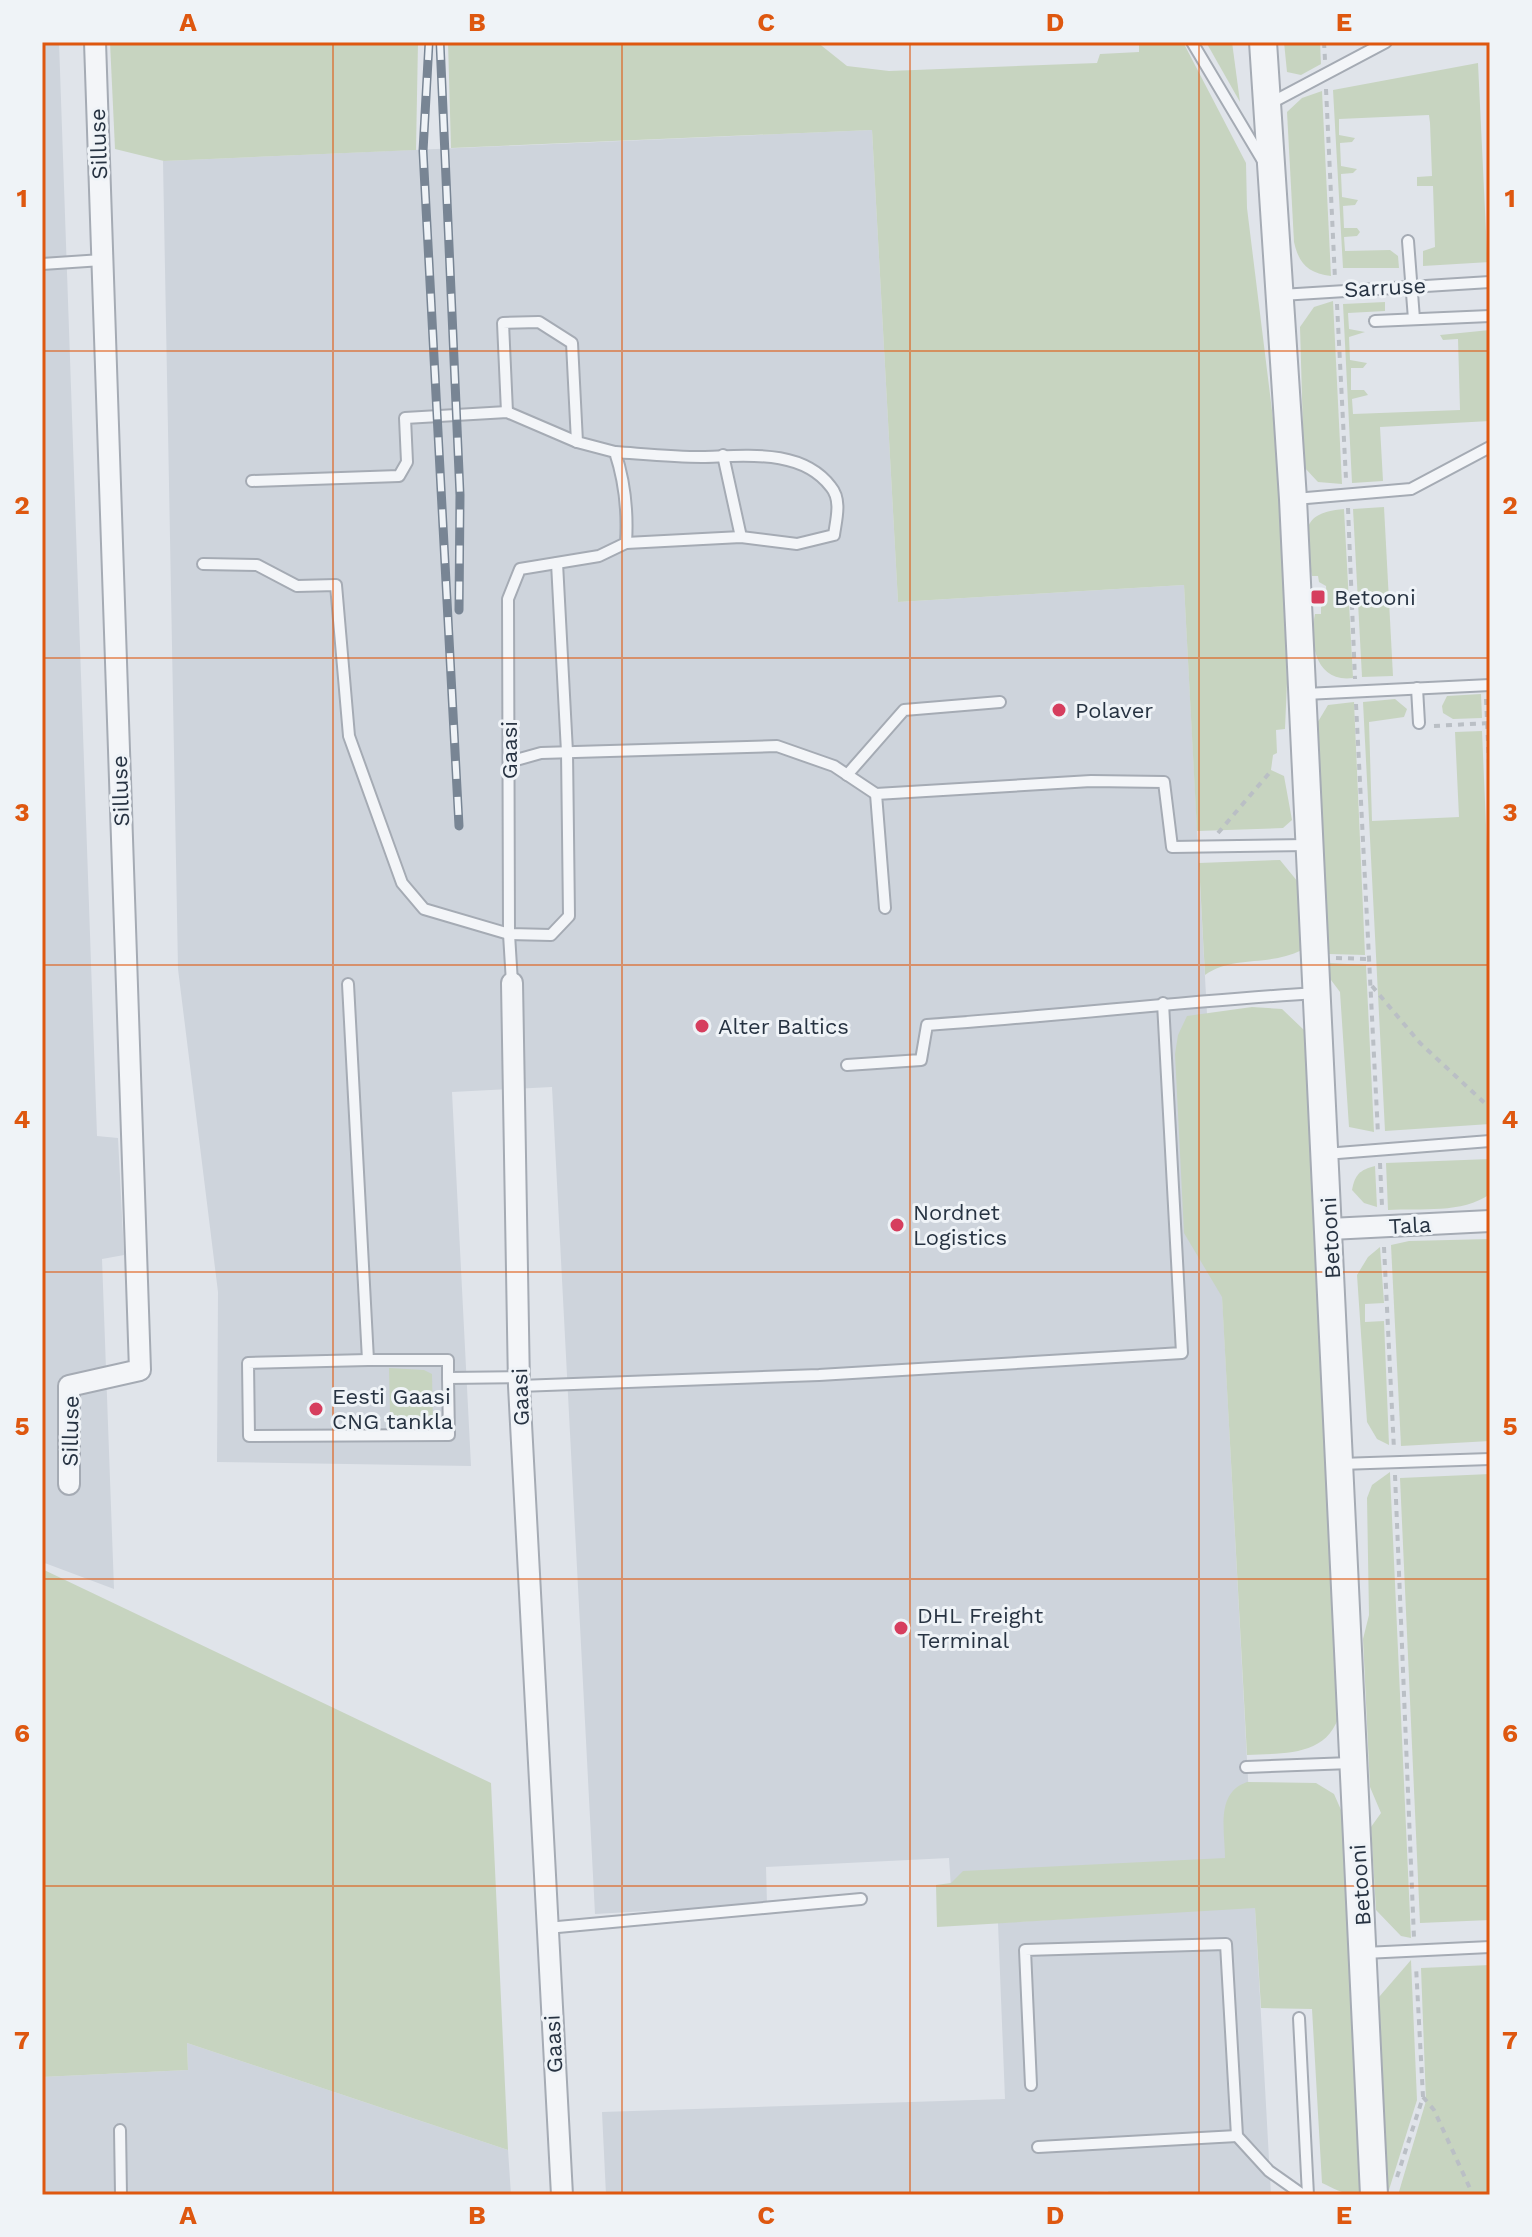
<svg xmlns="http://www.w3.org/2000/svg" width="1532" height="2237" font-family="'Work Sans',sans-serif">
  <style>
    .built { fill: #ced4dc }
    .green { fill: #c7d4c0 }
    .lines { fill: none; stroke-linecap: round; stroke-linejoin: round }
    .service-casing { stroke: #a5abb4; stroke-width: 14 }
    .minor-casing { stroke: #a5abb4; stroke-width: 24 }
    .tertiary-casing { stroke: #a5abb4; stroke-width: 30 }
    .path { stroke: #babfc5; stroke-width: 4; stroke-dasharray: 6 6; stroke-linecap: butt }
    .service { stroke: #f3f5f8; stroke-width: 10 }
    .minor { stroke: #f3f5f8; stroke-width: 20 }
    .tertiary { stroke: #f3f5f8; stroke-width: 26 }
    .rail-casing { stroke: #788594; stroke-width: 9 }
    .rail { stroke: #eff3f7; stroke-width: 6; stroke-dasharray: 18; stroke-linecap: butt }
    .grid { fill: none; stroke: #de570f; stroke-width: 2; stroke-opacity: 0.55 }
    .poi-dot { fill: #d63e5e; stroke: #eff3f7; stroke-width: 3 }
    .labels { text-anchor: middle; stroke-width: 6; stroke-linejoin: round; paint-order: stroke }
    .street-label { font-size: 22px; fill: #273342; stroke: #eff3f7 }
    .poi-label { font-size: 22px; fill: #273342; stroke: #eff3f7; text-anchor: start }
    .neatline { fill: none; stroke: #de570f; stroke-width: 3 }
    .grid-label { font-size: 26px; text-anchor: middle; font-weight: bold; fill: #de570f }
  </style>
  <rect width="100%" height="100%" fill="#e0e4ea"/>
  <g class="built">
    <path d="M42,42H59L97,1136L118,1138L124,1255L102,1259L114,1589L42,1562Z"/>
    <path d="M872,130L898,602L1184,585L1253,1872L951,1888L949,1858L766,1867L767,1904L595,1914L552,1087L452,1092L471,1466L217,1462L218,1292L178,969L163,161Z"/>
    <path d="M1255,1907L1271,2195H1109L1108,2191L1036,2195H606L602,2112L1005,2099L998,1923Z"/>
    <path d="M187,2043L508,2150L511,2195H42V2077L188,2070Z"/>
  </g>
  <g class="green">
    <path d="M110,42H418L416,150L164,161L115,149Z"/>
    <path d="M448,42H817L847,66L889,71L1097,63L1100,54L1139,52V42H1183L1246,163L1247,208L1278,459L1287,682L1285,729L1276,730L1277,753L1273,755L1271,770L1284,776L1292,820L1283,828L1197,831L1184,585L898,602L872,130L451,148Z"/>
    <path d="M1206,42H1232L1240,102Z"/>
    <path d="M1284,42H1320L1321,64L1301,75L1287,72Z"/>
    <path d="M1478,63L1487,253H1490V262L1423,266V251L1435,247L1433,186H1417V177L1432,176L1430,123L1429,115L1339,119V135L1355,138L1352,142L1340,143L1341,166L1357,169L1353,173L1341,174L1342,197L1358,200L1355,205L1343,206L1344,228H1357L1360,232L1357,236L1344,237L1345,251L1390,250L1398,256L1399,268H1343L1333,90Z"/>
    <path d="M1322,91L1331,276C1308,273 1299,264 1294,242L1287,112L1302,98Z"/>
    <path d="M1333,301L1342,484L1318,482L1304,467L1300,327L1314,307Z"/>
    <path d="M1385,302V311L1348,313L1349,329L1365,332L1349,337L1350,360L1367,363L1363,368H1351V390H1364L1368,395L1352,399L1353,414L1460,410L1458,339L1443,340L1440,335L1490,330V421L1380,427L1383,481L1352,483L1343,304Z"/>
    <path d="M1384,507L1393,676L1362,677L1353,509Z"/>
    <path d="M1344,509L1353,678C1315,683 1309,642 1315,614H1321V607L1327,602L1326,586L1319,582L1318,576H1312C1307,539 1294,513 1344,509Z"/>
    <path d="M1481,694L1482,718L1453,719L1443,713L1442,706L1447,696Z"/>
    <path d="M1395,699L1407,709L1404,717L1369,722L1372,821L1459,817L1455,732L1482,731L1490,920V1124L1385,1131L1363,702Z"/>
    <path d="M1354,702L1365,955L1329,954L1316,725L1328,705Z"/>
    <path d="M1280,860L1298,882L1302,950C1268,967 1233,955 1205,975L1199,863Z"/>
    <path d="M1328,963L1366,965L1374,1132L1349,1127L1340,992L1328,976Z"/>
    <path d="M1252,1007L1282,1009L1304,1030L1340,1712C1329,1757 1284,1753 1247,1755L1222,1297L1184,1233L1175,1054L1178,1035L1187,1016Z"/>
    <path d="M1490,1159V1194C1462,1214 1421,1208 1388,1210L1386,1163Z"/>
    <path d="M1375,1166L1377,1207L1364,1203L1352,1190C1355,1174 1360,1170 1375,1166Z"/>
    <path d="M1490,1239V1441L1401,1446L1391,1245L1409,1241Z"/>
    <path d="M1380,1247L1384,1303L1365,1304V1322L1384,1321L1389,1445L1377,1439L1367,1422L1357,1275L1368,1257Z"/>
    <path d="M389,1368L424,1370L432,1374L433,1423L403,1426L390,1416Z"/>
    <path d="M1390,1472V1473L1411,1938L1401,1936L1376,1910L1371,1827L1381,1813L1370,1787L1363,1639L1369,1615L1367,1498L1372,1485Z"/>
    <path d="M1490,1474V1920L1420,1923L1400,1478Z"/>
    <path d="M42,1569L491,1783L508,2150L187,2043L188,2070L42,2077Z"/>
    <path d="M1247,1782L1316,1783L1334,1794L1345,1819L1364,2193C1349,2198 1335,2189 1322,2183L1312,2009L1261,2008L1255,1908L937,1927L936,1885L951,1883L963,1871L1225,1858C1225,1831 1215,1793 1247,1782Z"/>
    <path d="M1411,1960L1417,2100L1388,2193L1379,1997Z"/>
    <path d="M1490,1965V2195H1398L1426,2101L1421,1968Z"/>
  </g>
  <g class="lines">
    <defs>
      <g id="service">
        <path d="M1192,42L1263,161"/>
        <path d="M1269,104L1386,42"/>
        <path d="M1408,241L1414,319"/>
        <path d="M42,264L102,260"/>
        <path d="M1281,295L1490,282"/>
        <path d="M1375,321L1490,316"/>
        <path d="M507,412L503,323L539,322L572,343L577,442L615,452C625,482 628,511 626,543L599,556L520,569L508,599L509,934L512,983"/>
        <path d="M615,452C644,454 673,457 702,457C744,456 802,448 831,487C842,500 836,520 834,535L797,544L741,537L626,543"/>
        <path d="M723,455L741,537"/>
        <path d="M252,481L399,476L407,462L405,418L507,412L577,442"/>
        <path d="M1295,499L1411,489L1490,447"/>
        <path d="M203,564L257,565L297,586L336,585L349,736L402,883L424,909L509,934L551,935L569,916L567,752L557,563"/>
        <path d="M1417,688L1419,723"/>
        <path d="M1305,694L1490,685"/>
        <path d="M509,762L541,753L777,746L834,766L876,794"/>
        <path d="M847,775L904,710L1000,702"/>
        <path d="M885,908L876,794L1091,781L1164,782L1172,847L1308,845"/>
        <path d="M348,984L368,1360H448V1378L519,1377"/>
        <path d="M847,1065L921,1060L927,1025C1058,1016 1186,1001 1316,993"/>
        <path d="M1325,1154L1490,1141"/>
        <path d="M368,1360L248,1363L249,1436L449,1435L448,1378"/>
        <path d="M519,1386L819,1375L1182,1353L1163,1003"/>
        <path d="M1340,1464L1490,1459"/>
        <path d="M1246,1767L1351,1763"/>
        <path d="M547,1928L861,1899"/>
        <path d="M1364,1953L1490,1947"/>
        <path d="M1299,2018L1308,2195"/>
        <path d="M1031,2085L1025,1950L1226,1944L1237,2136L1269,2171L1303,2195"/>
        <path d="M120,2130L121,2195"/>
        <path d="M1038,2147L1237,2136"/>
      </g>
      <g id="minor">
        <path d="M512,983L519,1386L562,2195"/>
        <path d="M1330,1229L1490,1221"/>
        <path d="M69,1484V1386L140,1370L95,42"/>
      </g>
      <path id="tertiary" d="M1263,42L1293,499L1374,2195"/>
    </defs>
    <use href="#service" class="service-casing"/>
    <use href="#minor" class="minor-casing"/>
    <use href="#tertiary" class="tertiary-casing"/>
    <g class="path">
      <path d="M1324,42L1325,60"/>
      <path d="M1326,89L1335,279"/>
      <path d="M1337,304L1346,479"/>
      <path d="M1348,508L1355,679"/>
      <path d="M1486,699L1490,785"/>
      <path d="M1356,704L1378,1134"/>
      <path d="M1434,726L1489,723"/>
      <path d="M1218,833L1271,771"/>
      <path d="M1336,958L1369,959"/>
      <path d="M1372,986L1420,1043L1490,1108"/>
      <path d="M1380,1163L1382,1206"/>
      <path d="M1384,1247L1394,1450"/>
      <path d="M1395,1475L1414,1938"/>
      <path d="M1423,2097L1434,2110L1473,2195"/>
      <path d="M1397,2177L1423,2097L1416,1966"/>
    </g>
    <use href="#service" class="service"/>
    <use href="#minor" class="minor"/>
    <use href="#tertiary" class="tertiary"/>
    <defs>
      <g id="rail">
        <path d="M429,42L423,151L459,826"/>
        <path d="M440,42L460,495L459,610"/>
      </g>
    </defs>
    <use href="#rail" class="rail-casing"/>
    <use href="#rail" class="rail"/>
  </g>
  <path class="grid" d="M333,42V2195M622,42V2195M910,42V2195M1199,42V2195M42,351H1490M42,658H1490M42,965H1490M42,1272H1490M42,1579H1490M42,1886H1490"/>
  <g class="poi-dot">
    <rect x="1310" y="589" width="16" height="16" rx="4"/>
    <circle cx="1059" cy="710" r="8"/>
    <circle cx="702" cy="1026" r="8"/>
    <circle cx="897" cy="1225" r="8"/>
    <circle cx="316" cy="1409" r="8"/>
    <circle cx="901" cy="1628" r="8"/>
  </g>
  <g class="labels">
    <g class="street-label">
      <text transform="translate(98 144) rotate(-92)" y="8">Silluse</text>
      <text transform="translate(1385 287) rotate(-3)" y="8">Sarruse</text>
      <text transform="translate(509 750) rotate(-90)" y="8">Gaasi</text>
      <text transform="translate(120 791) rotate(-92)" y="8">Silluse</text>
      <text transform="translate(1410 1225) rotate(-3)" y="8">Tala</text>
      <text transform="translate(1330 1238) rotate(-93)" y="8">Betooni</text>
      <text transform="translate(520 1397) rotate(-92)" y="8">Gaasi</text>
      <text transform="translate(70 1431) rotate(-89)" y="8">Silluse</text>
      <text transform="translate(1360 1885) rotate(-94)" y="8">Betooni</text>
      <text transform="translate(553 2044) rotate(-93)" y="8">Gaasi</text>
    </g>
    <g class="poi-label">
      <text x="1334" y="605">Betooni</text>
      <text x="1075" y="718">Polaver</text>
      <text x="718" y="1034">Alter Baltics</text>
      <text x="913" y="1220">Nordnet<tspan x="913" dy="25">Logistics</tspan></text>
      <text x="332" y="1404">Eesti Gaasi<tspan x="332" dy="25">CNG tankla</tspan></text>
      <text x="917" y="1623">DHL Freight<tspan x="917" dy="25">Terminal</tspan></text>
    </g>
  </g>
  <rect width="1532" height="2237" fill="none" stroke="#eff3f7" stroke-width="88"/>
  <rect x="44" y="44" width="1444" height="2149" class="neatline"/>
  <g class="grid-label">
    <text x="188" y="31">A</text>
    <text x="477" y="31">B</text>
    <text x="766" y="31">C</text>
    <text x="1055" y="31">D</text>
    <text x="1344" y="31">E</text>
    <text x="22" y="207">1</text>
    <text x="1510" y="207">1</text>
    <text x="22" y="514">2</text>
    <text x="1510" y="514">2</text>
    <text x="22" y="821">3</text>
    <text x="1510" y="821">3</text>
    <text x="22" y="1128">4</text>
    <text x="1510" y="1128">4</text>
    <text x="22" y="1435">5</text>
    <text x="1510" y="1435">5</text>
    <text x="22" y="1742">6</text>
    <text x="1510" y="1742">6</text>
    <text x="22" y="2049">7</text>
    <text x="1510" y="2049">7</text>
    <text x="188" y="2224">A</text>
    <text x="477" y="2224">B</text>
    <text x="766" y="2224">C</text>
    <text x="1055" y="2224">D</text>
    <text x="1344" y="2224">E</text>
  </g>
</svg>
